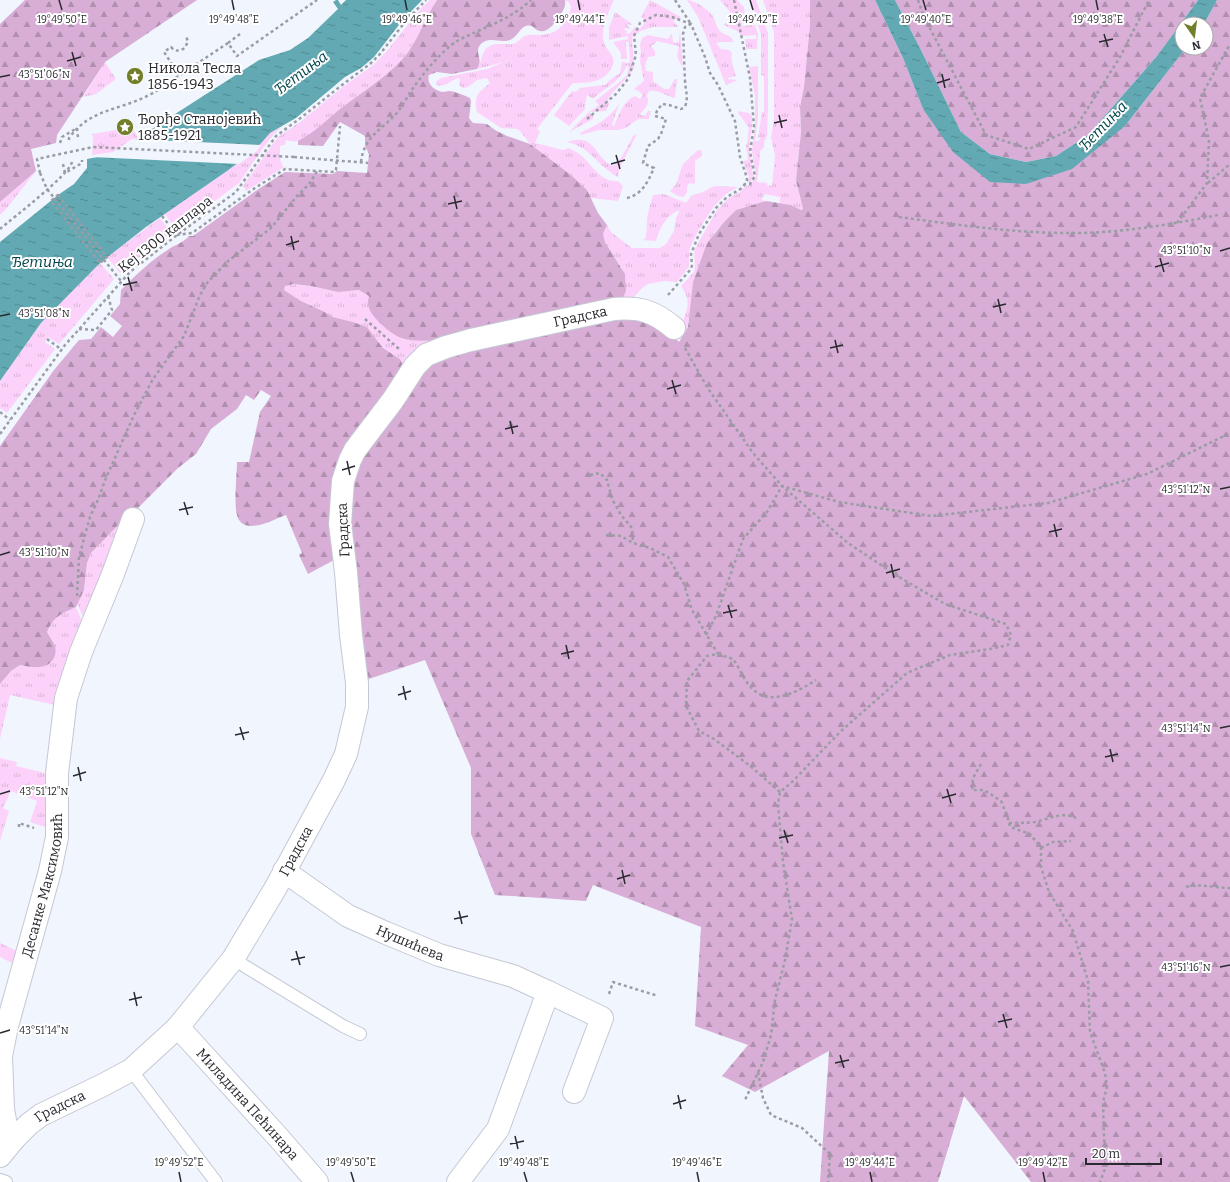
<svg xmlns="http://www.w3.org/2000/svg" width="1230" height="1182" font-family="Bitter,serif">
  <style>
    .grass { fill: url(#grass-tufts) }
    .forest { fill: url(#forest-firs) }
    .water { fill: url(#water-ripples) }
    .pier { fill: #f1f5fe }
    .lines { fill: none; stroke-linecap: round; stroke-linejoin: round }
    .lane-casing { stroke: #c3c8d3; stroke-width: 14 }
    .street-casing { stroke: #c3c8d3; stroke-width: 24 }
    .path { stroke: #9a9da4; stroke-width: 2.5; stroke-dasharray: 3 3; stroke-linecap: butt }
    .lane { stroke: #fff; stroke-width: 12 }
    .street { stroke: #fff; stroke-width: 22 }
    .path-bridge { stroke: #9a9da4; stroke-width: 2.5; stroke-dasharray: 3 3; stroke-linecap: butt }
    .ticks { fill: none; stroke: #292a2f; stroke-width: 1.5 }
    .labels { text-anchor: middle; stroke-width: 4; stroke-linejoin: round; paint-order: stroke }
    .poi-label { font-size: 14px; fill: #292a2f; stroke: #fff; text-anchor: start }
    .street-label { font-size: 14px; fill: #292a2f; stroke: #fff }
    .water-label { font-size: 15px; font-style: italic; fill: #00444b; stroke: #fff }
    .ticks-label { font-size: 10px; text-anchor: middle; fill: #292a2f; stroke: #fff; stroke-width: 4; stroke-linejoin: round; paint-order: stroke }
  </style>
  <defs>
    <pattern id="grass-tufts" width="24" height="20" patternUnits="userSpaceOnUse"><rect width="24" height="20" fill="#fcd2fa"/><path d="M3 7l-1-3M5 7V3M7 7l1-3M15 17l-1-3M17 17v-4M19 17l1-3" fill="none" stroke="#d8b4d7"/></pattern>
    <pattern id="forest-firs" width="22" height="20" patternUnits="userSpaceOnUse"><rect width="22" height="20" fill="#d8aed6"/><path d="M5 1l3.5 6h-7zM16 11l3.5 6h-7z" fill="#af8eae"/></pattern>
    <pattern id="water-ripples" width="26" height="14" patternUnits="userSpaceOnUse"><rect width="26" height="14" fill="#63a9b3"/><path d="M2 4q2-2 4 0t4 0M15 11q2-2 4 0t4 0" fill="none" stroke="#528a92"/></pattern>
  </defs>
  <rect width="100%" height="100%" fill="#f1f5fe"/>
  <g class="grass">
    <path d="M430,0H437C426,16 420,35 409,51C392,74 366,89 344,106C332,115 312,139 298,141C294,142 289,141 286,140L285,145H282L280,147C280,154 279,162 284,167L246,191L243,186L278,137L300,122L344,86L372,66L386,52L423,6Z"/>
    <path d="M566,0H614C609,11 600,29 604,42C605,48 611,52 613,58C616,68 604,79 595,81C588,83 580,83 573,83L571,85L537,129L540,131L535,143L563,150L569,148C575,151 580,154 585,159C594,168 603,183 618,181L623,186L618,201L591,198L587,190L571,175L530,144L520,131L517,129L501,128L477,112C475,104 475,95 482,90C485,87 487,86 490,83L487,78L477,80L468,87L463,88L459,85L460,78C451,79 446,88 437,85L436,82L441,78L487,69L504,62L477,69C482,62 481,52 488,47C495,42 505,45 513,44C518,43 520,38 525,36C529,34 534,35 538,35C550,35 560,31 566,20C569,15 571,11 571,6L568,1H565Z"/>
    <path d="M650,0L681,17L673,21L677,25L678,27H653L641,31L633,36L632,40C632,44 635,65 634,68C628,79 615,88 608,99L609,104L606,111L590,112V113L593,115V119L569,132L588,113L599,105L595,101L622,80L627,75L629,66L627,65C620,82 606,87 593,99L587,95C586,98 585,105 585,109L569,126L554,115L572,91L574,92L579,90V88L605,85L610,80L620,73L622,62L630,63L629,42H626L627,59H621V53L613,42L628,39V36L609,40V28L615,12L632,24L631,25L626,24L630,28L629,29L625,28L624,30L627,31L626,34L630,33L635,27L640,29L646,21L641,17Z"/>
    <path d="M687,0C694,0 709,10 713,16C716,21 716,27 720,31C724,36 732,34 733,42H722L716,43L721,49L729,50L732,53C730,60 734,69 736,76L728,78V79L738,80L726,85L698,17Z"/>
    <path d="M720,0H737L744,7L745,17L750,22L742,23V26L755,25L758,34L757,49H746V45L745,39H756V35L742,36L737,31L724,25L726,23H730C736,14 725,7 720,0Z"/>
    <path d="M750,0H756L768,33V106L767,136L764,142V147L760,151V156L757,182L767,183V185L772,186L775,156L771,137L774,121V32L763,0H810V25L804,87L800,107L801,132L796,180L803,209L801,210L791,205L780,203V197L764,194L762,200L766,201L736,210L714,233L702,258L693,282L688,327L684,333C678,314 697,309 681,286L694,272L695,266L694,250L717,210L729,198L740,192L745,186L750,185L756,176L752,151L755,127V96L749,67L758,66V117L755,141H759L760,138H758L762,112H764V76L761,75V34Z"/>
    <path d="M680,30L683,67C677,59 676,55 679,46L656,41V43L651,46L655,51V56L648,57L645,66L646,71L653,72V81L664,89H669L675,79H677L675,98C666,96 658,89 649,91L647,95C650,105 646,107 640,114L641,115L645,116L648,111H651L649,119H638L626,128L619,130H599L580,135V134L582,132C599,124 608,119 619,104L612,125L614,126C618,116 624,100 635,96L640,99L643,95L639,91L634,89L644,81L640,61L641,52L640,45L642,38L648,35L668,39L672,33L673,42L677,43L679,41Z"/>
    <path d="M105,62L116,79L96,94L83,97Z"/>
    <path d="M737,111L749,113L752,116V126L749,146L753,176L752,180L748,183L749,177L743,161L748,160L746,145L747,144L749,128Z"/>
    <path d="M282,127L274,134L263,148L239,183L176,230L165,214L227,171L255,150L270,133Z"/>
    <path d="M122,129C133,129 133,129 138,138L113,154L92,157L93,137L92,134Z"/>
    <path d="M637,134L620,167L618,177C597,166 591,147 567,142C596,132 594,158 613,166C620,161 625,151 629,144C632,140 631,136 637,134Z"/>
    <path d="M698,150H701L702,153V156L695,161V184L689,183L687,187V192L684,197L678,196L670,191L676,184L683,164Z"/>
    <path d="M36,171L7,208L0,215V202Z"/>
    <path d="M715,186L738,187L726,194L714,206L698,231L690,248L689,253V267L677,282L664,281L648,284L642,288L633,298L618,303L626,280L622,268L605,242L603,234L607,225L611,232L632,248H660L666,244L674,231L676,218L680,210C666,215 660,227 656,241L641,240L645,239C648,230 646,222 648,213C649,207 652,201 653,195L664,194L686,203C694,191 695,196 705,191C709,189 711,187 715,186Z"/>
    <path d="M160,218L171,233L120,273L107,257Z"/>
    <path d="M100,263L114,279L59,344L48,337L45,342L55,349L7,413L0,408V381L41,323Z"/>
    <path d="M290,284L311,286L338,292L359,290L369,296L368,303L402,339L433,341L401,377L400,359L383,348L367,327L353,322L333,317L325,312L301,301L284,290L285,286Z"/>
    <path d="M127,516L84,620L77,603L84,590L87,563L91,553Z"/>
    <path d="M76,607L82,621L55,705L10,695L0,739V684L11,671L20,665C32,667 47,671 54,658C56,654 56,650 55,646C53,641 49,636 47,632C54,616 61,614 76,607Z"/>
    <path d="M0,758L17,762L16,766L49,774V797L46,808L48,828L30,822L37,801L11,791L3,808L9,811L0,841Z"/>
    <path d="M0,943L19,952L14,964L0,957Z"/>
  </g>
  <g class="forest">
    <path d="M25,0H197L105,62L57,135L56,143L31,149L36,171L0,202V24Z"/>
    <path d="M437,0H565C566,7 563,11 559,17C552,27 543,38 532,26C520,23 520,36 510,40C500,44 489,35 480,45C474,53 484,59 477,69L452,74L437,72L429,75C426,84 435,91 443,92C445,92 447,91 449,91C454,91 466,96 470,98L471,102L469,118L473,123L487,124L495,130L507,136L530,144L571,175L587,190L598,213L607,225L603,234L605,242L625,274L626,290L623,299L433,341C422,340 411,342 401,338C391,334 372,318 369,308C367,304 368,300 369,296L359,290L338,292L311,286L293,284L285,286L284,290L301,301L325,312L333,317L353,322L367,327L383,348L400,359L404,367L362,432L336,559L308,574L299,555L302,553L286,515C275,519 263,526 251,526C245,526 240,523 238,518C233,507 237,475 237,462H249L260,412L271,396L261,390L254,400L246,395L237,409L211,429L196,454L178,468L133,513L127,516L91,553L87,563L84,590L76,607C61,614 54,616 47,632C49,636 53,641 55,646C56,650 56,654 54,658C47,671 32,667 20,665L11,671L0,684V446L54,370L79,340L91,339L101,327L113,337L122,326L110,316L120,304L121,290C135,276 149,262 166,251C174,245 183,243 189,236H193L257,190L285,172L333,174L337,171L367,173L369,154L365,146V136L340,122L323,146L298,145V141C316,132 328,118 344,106C366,89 392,74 409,51C420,35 426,16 437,0Z"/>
    <path d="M810,0H875L903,58L923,109L1026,184L1125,126L1186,48H1206V24H1204L1217,0H1230V1182H1031L964,1096L938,1182H820L829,1051L755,1092L722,1076L748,1045L695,1026L701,927L593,885L586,901L495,895L471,834V768L425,660L366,680L346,515L349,477L427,361L628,315L669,332L679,342L688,327L693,282L707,243L725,221L736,210L766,201L791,205L801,210L803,209L796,180L801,132L800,107L804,87L810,25Z"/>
    <path d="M895,0H1198L1157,56L1088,135L1056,156L1026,162L990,154L961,132L920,48Z"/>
  </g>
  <g class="water">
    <path d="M336,0H338L341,5L346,0H422L402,21L374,57L361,68L345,77L296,118L270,133L255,150L227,171L146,227L100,263L41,323L0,381V242L58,195L74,184L87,168V159L113,154L259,60L290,50L308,38L338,9L333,2Z"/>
    <path d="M875,0H895L920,48L961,132L990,154L1026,162L1056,156L1088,135L1157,56L1198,0H1217L1204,24H1182V48H1186L1125,126L1072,169L1026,184L990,182L953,152L923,109L903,58Z"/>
  </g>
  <path class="pier" d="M132,139L261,145L257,151L239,164L92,157V155L113,152Z"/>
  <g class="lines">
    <defs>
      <g id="lane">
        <path d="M233,959L343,1026L360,1034"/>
        <path d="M131,1070L216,1182"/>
        <path d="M0,1180L6,1182"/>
      </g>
      <g id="street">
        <path id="s1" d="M284,871L348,916L386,933L439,955L513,976L548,992L498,1129L458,1182"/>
        <path d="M548,992L602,1018L574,1092"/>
        <path id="s2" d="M178,1027L278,1137L317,1182"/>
        <path id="s3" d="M14,1139L8,1132L6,1126L3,1109L1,1056L7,1026L50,871L57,837V773L66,698L81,652L113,574L133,519"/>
        <path id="s4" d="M0,1156L14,1139L29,1124L41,1115L103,1085L131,1070L178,1027L233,959L275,889L334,780L346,754L357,707V683L351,635L346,572L340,524L343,481L350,460L355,450L393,400L415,366L426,355L446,347L471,340L614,309C640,307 654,311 674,328"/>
      </g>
    </defs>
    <use href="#lane" class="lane-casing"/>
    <use href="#street" class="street-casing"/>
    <g class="path">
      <path d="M675,0L691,24"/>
      <path d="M734,0L750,78L754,126L750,152L755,176L750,184H745"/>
      <path d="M918,0L924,17L986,135L1029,149L1076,127L1120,57L1149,0"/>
      <path d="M240,34L228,43L237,56L317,0"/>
      <path d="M179,75L164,52L171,47C175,52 179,51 185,48L188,41L185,35"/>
      <path d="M587,119L616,94L628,79L636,55L634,36L640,23L656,15L672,17L691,24"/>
      <path d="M69,140V138C91,108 119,111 149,95C158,91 166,84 174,79C192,67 210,55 228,43"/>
      <path d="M60,143L62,137L77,128L78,138"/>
      <path d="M294,157L368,163"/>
      <path d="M361,162C364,137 380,131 396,114C402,107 406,99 411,91C423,74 437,56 454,43C461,38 470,35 478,31C498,22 515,15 531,0"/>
      <path d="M63,164L65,173L82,163V160"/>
      <path d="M40,173L47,189L121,281"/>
      <path d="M1208,183L1230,164"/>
      <path d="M58,195L107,257L100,263L51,201Z"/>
      <path d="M627,198C643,194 648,181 654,168L643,163L648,146L658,139L661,134L666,119L655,116L657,111L662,104L669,105L681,109L685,107C689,95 685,91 685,79C684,64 684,49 683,34L685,27L691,24L705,57L710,73L718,85L735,121L740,157L747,178V181L742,188L727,197L716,208L699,234L691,254L692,265L691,269L668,295"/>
      <path d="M162,216L177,235L192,233L255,188L285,169L334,172L336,170L340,126"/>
      <path d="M899,217C959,225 1020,234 1081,233C1127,232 1173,224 1218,215"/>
      <path d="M1177,223L1207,183L1209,141L1200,98L1230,44"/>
      <path d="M0,229C14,217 69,175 72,162"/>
      <path d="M365,319L399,349"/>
      <path d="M79,329L96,330L112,310L108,296"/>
      <path d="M47,339L62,350"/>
      <path d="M685,348L707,387L753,453L782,486L848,543L899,577L945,604L1006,624L1011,635L1008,645L990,649L950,655L907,673L841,731L792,782L780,792L778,804L783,862L792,919L785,960L775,1000L771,1035L763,1062L744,1102"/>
      <path d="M0,412L10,420"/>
      <path d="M0,434L65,345L130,272L177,235L236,192L276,136L298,120L342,85L370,64L380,54L405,22L426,0"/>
      <path d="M590,475L600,473L607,480L612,499L621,515L632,528L633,543"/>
      <path d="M606,535L621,536L633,543L650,548L668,557L684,584L692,610L718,654"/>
      <path d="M77,596L79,558L83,542L90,517L97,502L106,478L134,415L153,379L184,336L200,295L207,283L227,262L271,228L297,196L310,183L317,171"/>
      <path d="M706,635L716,616L743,539L767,512L782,486L839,502L931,516L1048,503L1147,474L1230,433"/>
      <path d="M981,764L973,778L972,790H984L1001,801L1007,815L1010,827L1030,834L1041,848V867L1049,892L1073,931L1088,981L1090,1032L1105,1073L1107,1087L1103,1102L1105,1169L1100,1182"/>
      <path d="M780,792L749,765L714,739L699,731L686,706L687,681L707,656L718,654L733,659C739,667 743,678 749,685C768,709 797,692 816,680"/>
      <path d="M1009,823C1018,823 1026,823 1035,822C1049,819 1063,811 1076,818"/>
      <path d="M19,827V823L34,828"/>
      <path d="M1041,848L1053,842L1071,841"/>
      <path d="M1186,887C1202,883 1213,888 1230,888"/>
      <path d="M609,994L613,982L658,996"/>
      <path d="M758,1072L763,1098L771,1115L802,1128L830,1154L828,1182"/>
    </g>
    <use href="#lane" class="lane"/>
    <use href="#street" class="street"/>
    <path class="path-bridge" d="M40,173L37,159L93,147L294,157"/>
  </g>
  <path class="ticks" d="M59,0L62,10M232,0L234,10M405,0L407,10M578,0L580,10M750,0L753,10M923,0L926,10M1096,0L1098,10M1104,34L1108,47M1099,42L1113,39M72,52L76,66M67,61L81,57M942,74L945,88M0,77L10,75M937,83L950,79M779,115L782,128M774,123L787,120M616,155L620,169M611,164L625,160M454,196L457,209M448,204L462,201M291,236L294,250M286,245L299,241M1220,251L1230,248M1160,258L1164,272M1155,267L1169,263M128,277L132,291M123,285L137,282M998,299L1001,313M993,307L1006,304M0,316L10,314M835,340L838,353M830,348L843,345M672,380L676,394M667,389L681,385M510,421L513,434M505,429L518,426M347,461L350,475M342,470L355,466M1220,489L1230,487M184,502L188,515M179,510L193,507M1054,524L1057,537M1049,532L1062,529M0,555L10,552M891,564L894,578M886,573L900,569M728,605L732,618M723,613L737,610M566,645L569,659M561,654L574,651M403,686L406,700M398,695L411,691M240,727L244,740M1220,728L1230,726M235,735L249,732M1110,749L1113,762M1105,757L1118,754M78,767L81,781M73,776L86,772M947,789L951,803M0,794L10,791M942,798L956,794M784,830L788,843M779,838L793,835M622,870L625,884M617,879L630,875M459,911L462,924M454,919L468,916M296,951L300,965M291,960L305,957M1220,967L1230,965M134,992L137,1006M129,1000L142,997M1003,1014L1007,1028M998,1022L1012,1019M0,1033L10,1030M840,1055L844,1068M835,1063L849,1060M678,1095L681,1109M673,1104L686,1100M515,1136L518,1149M510,1144L524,1141M179,1172L181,1182M351,1172L354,1182M524,1172L527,1182M697,1172L699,1182M870,1172L872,1182M1043,1172L1045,1182"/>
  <defs>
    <symbol id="sight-disc" viewBox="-11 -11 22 22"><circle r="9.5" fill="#737e2b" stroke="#fff"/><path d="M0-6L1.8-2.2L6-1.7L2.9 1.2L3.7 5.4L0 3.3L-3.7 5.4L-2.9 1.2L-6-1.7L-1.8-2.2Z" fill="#fff"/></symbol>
  </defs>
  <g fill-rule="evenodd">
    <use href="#sight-disc" x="125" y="66" width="20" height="20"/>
    <use href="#sight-disc" x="115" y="117" width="20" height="20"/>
  </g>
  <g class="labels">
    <g class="poi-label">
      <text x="148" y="73">Никола Тесла<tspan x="148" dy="16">1856-1943</tspan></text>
      <text x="138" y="124">Ђорђе Станојевић<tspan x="138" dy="16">1885-1921</tspan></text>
    </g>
    <g class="street-label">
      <text transform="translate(165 234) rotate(-38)" y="5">Кеј 1300 каплара</text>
      <text dy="5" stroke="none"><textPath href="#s4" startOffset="1131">Градска</textPath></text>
      <text transform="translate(343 530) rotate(-93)" y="5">Градска</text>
      <text dy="5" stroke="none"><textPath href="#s4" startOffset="435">Градска</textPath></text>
      <text dy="5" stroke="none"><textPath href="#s3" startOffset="262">Десанке Максимовић</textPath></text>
      <text dy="5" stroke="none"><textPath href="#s1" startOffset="146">Нушићева</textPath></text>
      <text dy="5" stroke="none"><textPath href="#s2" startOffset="104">Миладина Пећинара</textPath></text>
      <text dy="5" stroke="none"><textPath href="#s4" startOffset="79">Градска</textPath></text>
    </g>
    <g class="water-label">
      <text transform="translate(301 73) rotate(-37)" y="5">Ђетиња</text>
      <text transform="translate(1103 126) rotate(-46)" y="5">Ђетиња</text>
      <text x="42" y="267">Ђетиња</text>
    </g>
  </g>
  <g class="ticks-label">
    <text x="62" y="23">19°49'50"E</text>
    <text x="234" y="23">19°49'48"E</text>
    <text x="407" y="23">19°49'46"E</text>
    <text x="580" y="23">19°49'44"E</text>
    <text x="753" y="23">19°49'42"E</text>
    <text x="926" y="23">19°49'40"E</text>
    <text x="1098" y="23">19°49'38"E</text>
    <text x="44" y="78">43°51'06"N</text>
    <text x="1186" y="254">43°51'10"N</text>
    <text x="44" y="317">43°51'08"N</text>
    <text x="1186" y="493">43°51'12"N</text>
    <text x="44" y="556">43°51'10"N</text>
    <text x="1186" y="732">43°51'14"N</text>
    <text x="44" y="795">43°51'12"N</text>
    <text x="1186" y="971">43°51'16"N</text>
    <text x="44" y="1034">43°51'14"N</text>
    <text x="179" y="1166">19°49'52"E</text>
    <text x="351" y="1166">19°49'50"E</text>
    <text x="524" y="1166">19°49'48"E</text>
    <text x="697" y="1166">19°49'46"E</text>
    <text x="870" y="1166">19°49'44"E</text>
    <text x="1043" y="1166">19°49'42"E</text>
  </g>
  <g transform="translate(1194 36) rotate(166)"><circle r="19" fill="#ffffff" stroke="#a9aaac"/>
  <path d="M0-3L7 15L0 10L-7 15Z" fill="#737e2b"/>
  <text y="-6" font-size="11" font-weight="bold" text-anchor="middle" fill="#292a2f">N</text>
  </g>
  <path d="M1086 1158v6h75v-6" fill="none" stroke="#292a2f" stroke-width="2"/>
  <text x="1092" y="1158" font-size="12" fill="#292a2f" stroke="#ffffff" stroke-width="3" paint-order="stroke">20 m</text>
</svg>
